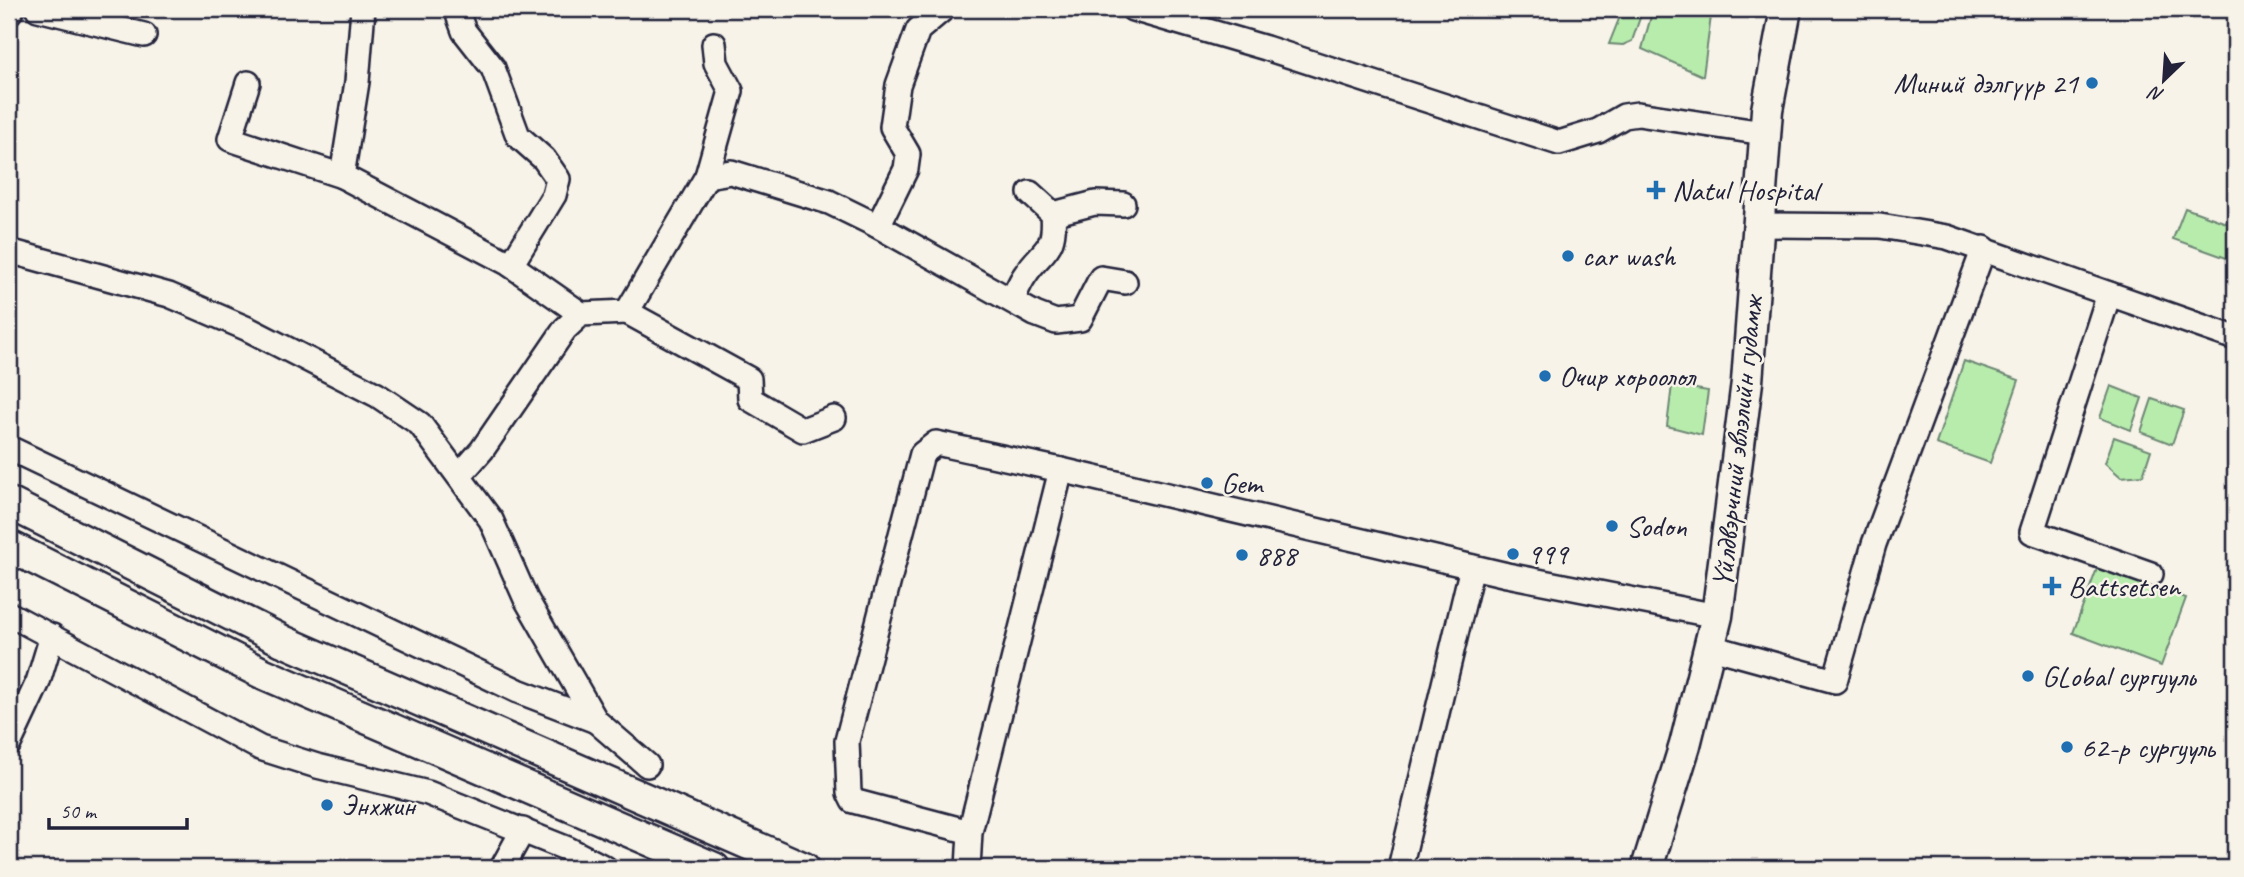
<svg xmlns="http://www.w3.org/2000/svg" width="2244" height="877" font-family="Caveat,sans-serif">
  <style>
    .green { fill: #b8ecad; stroke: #6d8774; stroke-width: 2 }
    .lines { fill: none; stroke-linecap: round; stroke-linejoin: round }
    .minor-casing { stroke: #22223b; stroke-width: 28 }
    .major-casing { stroke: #22223b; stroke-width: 35 }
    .minor { stroke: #f7f3e8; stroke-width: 23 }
    .major { stroke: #f7f3e8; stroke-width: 30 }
    .poi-dot { fill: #1f6fb2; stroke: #f7f3e8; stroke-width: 2.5 }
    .labels { text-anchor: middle; stroke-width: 5; stroke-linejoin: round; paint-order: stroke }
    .poi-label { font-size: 30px; fill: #22223b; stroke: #f7f3e8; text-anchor: start }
    .street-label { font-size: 30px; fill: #22223b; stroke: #f7f3e8 }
  </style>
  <rect width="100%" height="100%" fill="#f7f3e8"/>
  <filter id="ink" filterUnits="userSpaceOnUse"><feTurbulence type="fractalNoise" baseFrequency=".0143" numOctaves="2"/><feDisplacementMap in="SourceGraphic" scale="14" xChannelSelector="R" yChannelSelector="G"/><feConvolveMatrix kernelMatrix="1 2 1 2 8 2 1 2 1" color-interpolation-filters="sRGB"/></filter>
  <g filter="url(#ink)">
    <g class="green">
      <path d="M1623,9H1643L1632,41L1623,45L1609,44Z"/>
      <path d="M1653,9H1712L1703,76L1642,49Z"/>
      <path d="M2185,208L2235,226V261L2173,239Z"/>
      <path d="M1964,361L2019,380L1990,463L1936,444Z"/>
      <path d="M1672,385L1708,391L1702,435L1667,426Z"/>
      <path d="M2111,386L2142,398L2131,430L2100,418Z"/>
      <path d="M2152,399L2184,410L2172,444L2141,432Z"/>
      <path d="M2114,437L2151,450L2143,475L2121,477L2105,463Z"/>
      <path d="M2098,566L2186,598L2161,666L2073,633Z"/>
    </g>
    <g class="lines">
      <defs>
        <g id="minor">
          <path d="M38,9L144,35"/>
          <path d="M363,9L357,82L342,176L508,263L581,314"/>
          <path d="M456,9L464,31L493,68L518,136L544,159L558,179L554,195L511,265"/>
          <path d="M1133,9L1266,48L1559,143L1598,131L1624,116L1638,114L1764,133"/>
          <path d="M9,13L12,9"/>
          <path d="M248,83L230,139L342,176"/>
          <path d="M707,176L731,172L829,202L878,226L1035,314L1056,322L1080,319L1101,278L1125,282"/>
          <path d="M1053,214L1095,203L1123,204"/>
          <path d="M1759,225L1880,226L1947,237L2235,338"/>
          <path d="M878,226L906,169L908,154L892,127L898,85L918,30L943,9"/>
          <path d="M9,251L169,295L248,329L377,395L420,424L491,520L526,599L596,721L647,765"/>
          <path d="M2109,294L2032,532L2151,574"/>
          <path d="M1012,300C1016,292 1020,282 1025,275C1043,248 1056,252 1053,214L1030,193"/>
          <path d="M627,312L749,379L750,399L803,430L834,418"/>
          <path d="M9,448L518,691L596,721"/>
          <path d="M1061,470L1507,575L1717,616"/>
          <path d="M460,475L482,450L565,329L581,314L627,312L707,176L731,91L716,63L714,44"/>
          <path d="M9,614L260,748L317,766L428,793L568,849L605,868"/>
          <path d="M1711,647L1835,681L1874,544L1984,248"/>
          <path d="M9,744L38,682L52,636"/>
          <path d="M502,868L523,830"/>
          <path d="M968,868L970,832L1061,470L936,443L922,454L847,741L849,793L853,801L970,832"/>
          <path d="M1400,868L1472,567"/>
        </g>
        <g id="major">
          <path d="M9,503L283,641L804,868"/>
          <path d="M9,546L262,673L714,868"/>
          <path d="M1647,868L1685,745L1717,616L1747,382L1767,110L1786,9"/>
        </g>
      </defs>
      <use href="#minor" class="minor-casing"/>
      <use href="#major" class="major-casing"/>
      <use href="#minor" class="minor"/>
      <use href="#major" class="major"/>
    </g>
  </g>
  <g class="poi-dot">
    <circle cx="2092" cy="83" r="7"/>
    <path d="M1652.5 179.5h7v7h7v7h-7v7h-7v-7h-7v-7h7z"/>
    <circle cx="1568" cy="256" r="7"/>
    <circle cx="1545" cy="376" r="7"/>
    <circle cx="1207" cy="483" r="7"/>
    <circle cx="1612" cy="526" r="7"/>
    <circle cx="1513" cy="554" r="7"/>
    <circle cx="1242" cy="555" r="7"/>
    <path d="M2048.5 575.5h7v7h7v7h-7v7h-7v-7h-7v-7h7z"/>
    <circle cx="2028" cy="676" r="7"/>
    <circle cx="2067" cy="747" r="7"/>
    <circle cx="327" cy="805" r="7"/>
  </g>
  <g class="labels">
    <g class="poi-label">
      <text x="2078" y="93" text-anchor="end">Миний дэлгүүр 21</text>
      <text x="1672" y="200">Natul Hospital</text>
      <text x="1582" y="266">car wash</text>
      <text x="1559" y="386">Очир хороолол</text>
      <text x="1221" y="493">Gem</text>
      <text x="1626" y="536">Sodon</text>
      <text x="1527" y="564">999</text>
      <text x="1256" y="565">888</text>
      <text x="2068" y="596">Battsetsen</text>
      <text x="2042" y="686">GLobal сургууль</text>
      <text x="2081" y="757">62-р сургууль</text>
      <text x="341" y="815">Энхжин</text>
    </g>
    <g class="street-label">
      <text transform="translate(1737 442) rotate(-84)" y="10">Үйлдвэрчний эвлэлийн гудамж</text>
    </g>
  </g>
  <rect width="2244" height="877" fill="none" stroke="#f7f3e8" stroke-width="35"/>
  <rect x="18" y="18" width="2209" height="842" fill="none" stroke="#22223b" stroke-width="2.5" filter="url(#ink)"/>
  <g transform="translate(2164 80) rotate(205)" stroke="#f7f3e8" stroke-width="5" paint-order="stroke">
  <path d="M0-5L12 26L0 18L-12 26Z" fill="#22223b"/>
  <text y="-10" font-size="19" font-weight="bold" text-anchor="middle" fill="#22223b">N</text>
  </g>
  <path d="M49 818v10h138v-10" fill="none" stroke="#22223b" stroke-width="3.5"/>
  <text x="60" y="818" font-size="21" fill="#22223b" stroke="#f7f3e8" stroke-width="5" paint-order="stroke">50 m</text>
</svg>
